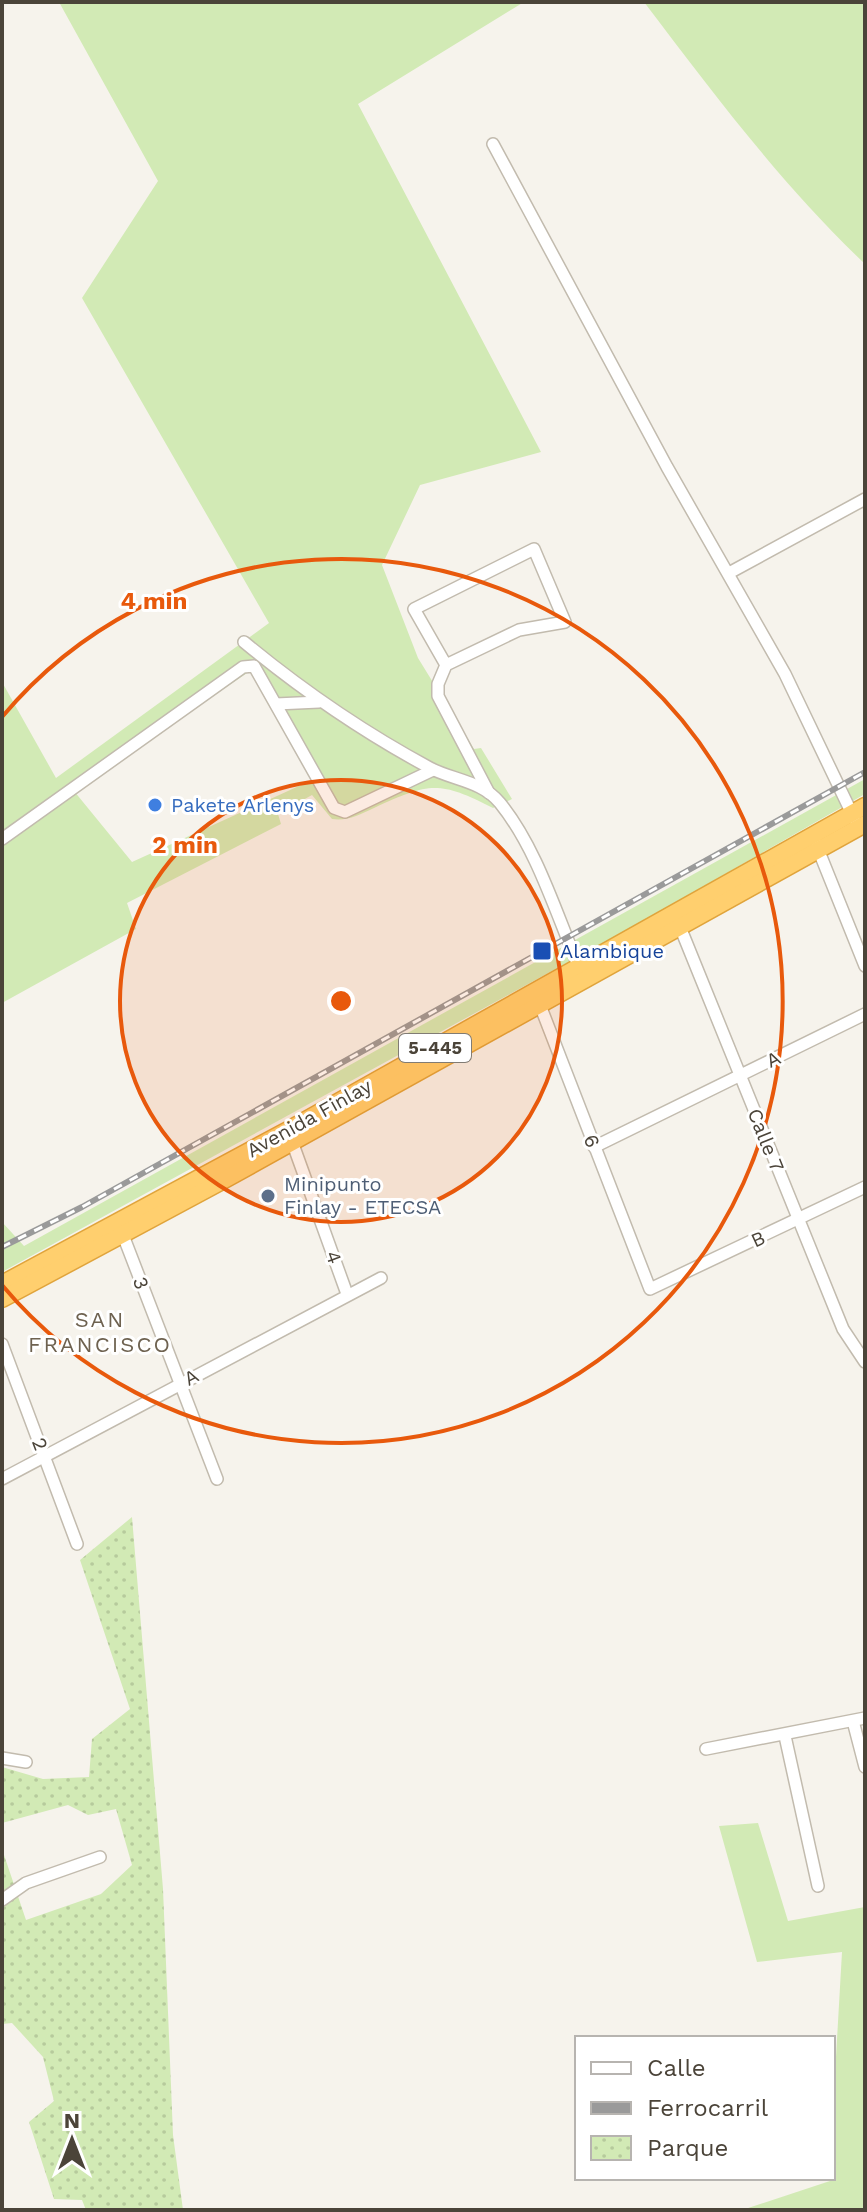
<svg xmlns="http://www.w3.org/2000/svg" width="867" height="2212" font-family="'Work Sans',sans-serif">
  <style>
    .grass { fill: #d2eab5; fill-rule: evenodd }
    .park { fill: url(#park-dots) }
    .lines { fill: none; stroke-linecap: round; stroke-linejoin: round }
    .stream { stroke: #a9d4f2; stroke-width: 3 }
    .minor-casing { stroke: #c2bbae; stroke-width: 14 }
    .highway-casing { stroke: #e0a43c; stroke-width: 19 }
    .minor { stroke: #fff; stroke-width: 11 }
    .highway { stroke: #ffcf6e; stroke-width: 16 }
    .rail-casing { stroke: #9a9a9a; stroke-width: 6 }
    .rail { stroke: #fff; stroke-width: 3; stroke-dasharray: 9; stroke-linecap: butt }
    .ring { fill: none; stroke: #e8590c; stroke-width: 4 }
    .shop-dot { fill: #3f7fe0; stroke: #fff; stroke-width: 3 }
    .transit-dot { fill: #1a4fb4; stroke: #fff; stroke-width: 3 }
    .service-dot { fill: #5c6f8a; stroke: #fff; stroke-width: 3 }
    .labels { text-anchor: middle; stroke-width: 6; stroke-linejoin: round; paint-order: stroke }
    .shield { fill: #fff; stroke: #817c74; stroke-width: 2 }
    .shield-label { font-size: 18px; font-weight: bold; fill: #4b4439 }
    .shop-label { font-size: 20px; fill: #366cbe; stroke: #fff; text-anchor: start }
    .transit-label { font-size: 20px; fill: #164399; stroke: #fff; text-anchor: start }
    .street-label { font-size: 20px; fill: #4b4439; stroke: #fff }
    .service-label { font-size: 20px; fill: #4e5e75; stroke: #fff; text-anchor: start }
    .neighbourhood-label { font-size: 22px; letter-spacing: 2px; fill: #6e6250; stroke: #fff }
    .centre { fill: #e8590c; stroke: #fff; stroke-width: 4 }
    .ring-label { font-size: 24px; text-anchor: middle; font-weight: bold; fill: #e8590c; stroke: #fff; stroke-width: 6; stroke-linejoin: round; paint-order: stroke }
  </style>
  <defs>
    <pattern id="park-dots" width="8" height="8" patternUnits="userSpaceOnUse" patternTransform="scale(2)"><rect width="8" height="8" fill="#d2eab5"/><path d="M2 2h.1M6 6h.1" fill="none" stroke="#b6ca9c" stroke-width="1.8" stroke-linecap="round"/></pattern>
  </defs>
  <rect width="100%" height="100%" fill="#f6f3ec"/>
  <g class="grass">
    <path d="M59,2H524L358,104L541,452L420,485L382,565L418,658L474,749L481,748L512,799L493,808C438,780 429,783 374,808C359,815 348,821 332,819L312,795L278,814L281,824L127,903L136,929L2,1003V682L56,778L269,623L82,298L158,181ZM250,671L312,780L132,862L74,791Z"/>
    <path d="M644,2H865V264C782,185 713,93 644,2Z"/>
    <path d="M865,779V794L634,926L2,1272V1222L24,1246Z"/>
    <path d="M758,1823L788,1921L865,1907V2210H742L836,2179V2057L842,1952L757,1962L719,1826Z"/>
  </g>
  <path class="park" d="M132,1517L163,1889L173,2135L183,2210H86L82,2200L54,2199L29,2122L54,2101L43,2057L12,2023L2,2024V1849L26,1920L101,1894L132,1865L116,1809L88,1815L68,1805L2,1823V1767L43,1779L89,1777L92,1739L130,1709L80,1560Z"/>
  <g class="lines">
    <path class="stream" d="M865,1949V1995"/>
    <defs>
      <g id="minor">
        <path d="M493,144L667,467L785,674L855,820"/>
        <path d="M729,573L865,499"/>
        <path d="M244,642C302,690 363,732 430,768C453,780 482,781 500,803C538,850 557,917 581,972"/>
        <path d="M446,665L414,609L534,549L565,622L519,630L446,665L438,684V696L489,793"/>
        <path d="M276,704L319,702"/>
        <path d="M2,839L243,667L254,666L334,808L345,812L433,770"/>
        <path d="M816,844L865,966"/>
        <path d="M678,922L843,1329L865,1362"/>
        <path d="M538,1000L650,1289L865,1187"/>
        <path d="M290,1136L347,1294"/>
        <path d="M594,1147L865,1014"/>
        <path d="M121,1230L217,1479"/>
        <path d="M2,1344L77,1544"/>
        <path d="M2,1479L381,1278"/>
        <path d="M853,1721L865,1767"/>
        <path d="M785,1736L818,1886"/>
        <path d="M706,1749L865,1718"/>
        <path d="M2,1758L26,1762"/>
        <path d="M2,1900L26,1883L100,1857"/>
      </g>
      <g id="highway">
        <path d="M2,1284L288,1130L865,806"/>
        <path d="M2,1299L226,1179L865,824"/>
      </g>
    </defs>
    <use href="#minor" class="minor-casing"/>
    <use href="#highway" class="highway-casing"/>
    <use href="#minor" class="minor"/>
    <use href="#highway" class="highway"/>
    <defs>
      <path id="rail" d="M2,1247L82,1207L865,772"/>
    </defs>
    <use href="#rail" class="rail-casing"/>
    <use href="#rail" class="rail"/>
  </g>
  <circle cx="341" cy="1001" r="221" fill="#e8590c" fill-opacity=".12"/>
  <g class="ring">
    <circle cx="341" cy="1001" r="221"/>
    <path d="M2 717A442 442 0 1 1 2 1285"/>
  </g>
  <circle class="shop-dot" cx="155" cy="805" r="8"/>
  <rect class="transit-dot" x="532" y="941" width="20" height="20" rx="4"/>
  <circle class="service-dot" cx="268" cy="1196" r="8"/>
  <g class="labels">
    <rect class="shield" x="399" y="1034" width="72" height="28" rx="6"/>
    <g class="shield-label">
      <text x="435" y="1054">5-445</text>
    </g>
    <g class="shop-label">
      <text x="171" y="812">Pakete Arlenys</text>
    </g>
    <g class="transit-label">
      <text x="560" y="958">Alambique</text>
    </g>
    <g class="street-label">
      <text transform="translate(773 1059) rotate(-26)" y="7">A</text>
      <text transform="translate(309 1118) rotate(-29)" y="7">Avenida Finlay</text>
      <text transform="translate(766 1140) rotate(68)" y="7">Calle 7</text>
      <text transform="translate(592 1141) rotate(69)" y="7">6</text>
      <text transform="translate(758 1239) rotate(-25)" y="7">B</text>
      <text transform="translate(334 1257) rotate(70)" y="7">4</text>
      <text transform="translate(141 1283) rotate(69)" y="7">3</text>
      <text transform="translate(191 1377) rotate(-28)" y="7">A</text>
      <text transform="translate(40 1444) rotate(69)" y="7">2</text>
    </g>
    <g class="service-label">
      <text x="284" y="1191">Minipunto<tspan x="284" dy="23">Finlay - ETECSA</tspan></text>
    </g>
    <g class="neighbourhood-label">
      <text x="100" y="1327">SAN<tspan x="100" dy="25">FRANCISCO</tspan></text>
    </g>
  </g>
  <circle cx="341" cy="1001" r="12" class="centre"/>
  <g class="ring-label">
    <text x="154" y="609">4 min</text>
    <text x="185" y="853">2 min</text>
  </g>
  <rect width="867" height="2212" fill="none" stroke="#4b4439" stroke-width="8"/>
  <rect x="575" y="2036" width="260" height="144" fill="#ffffff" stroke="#b7b4b0" stroke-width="2"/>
  <rect x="591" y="2062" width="40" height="12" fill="#ffffff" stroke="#b7b4b0" stroke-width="2"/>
  <text x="647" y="2076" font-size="24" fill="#4b4439">Calle</text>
  <rect x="591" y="2102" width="40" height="12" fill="#9a9a9a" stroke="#b7b4b0" stroke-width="2"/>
  <text x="647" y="2116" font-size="24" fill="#4b4439">Ferrocarril</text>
  <rect x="591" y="2136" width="40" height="24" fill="url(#park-dots)" stroke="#b7b4b0" stroke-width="2"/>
  <text x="647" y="2156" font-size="24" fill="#4b4439">Parque</text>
  <g transform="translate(72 2140)" stroke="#ffffff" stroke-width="6" paint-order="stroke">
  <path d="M0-6L14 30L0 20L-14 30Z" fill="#4b4439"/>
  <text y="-12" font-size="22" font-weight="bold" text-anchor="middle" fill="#4b4439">N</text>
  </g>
</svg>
